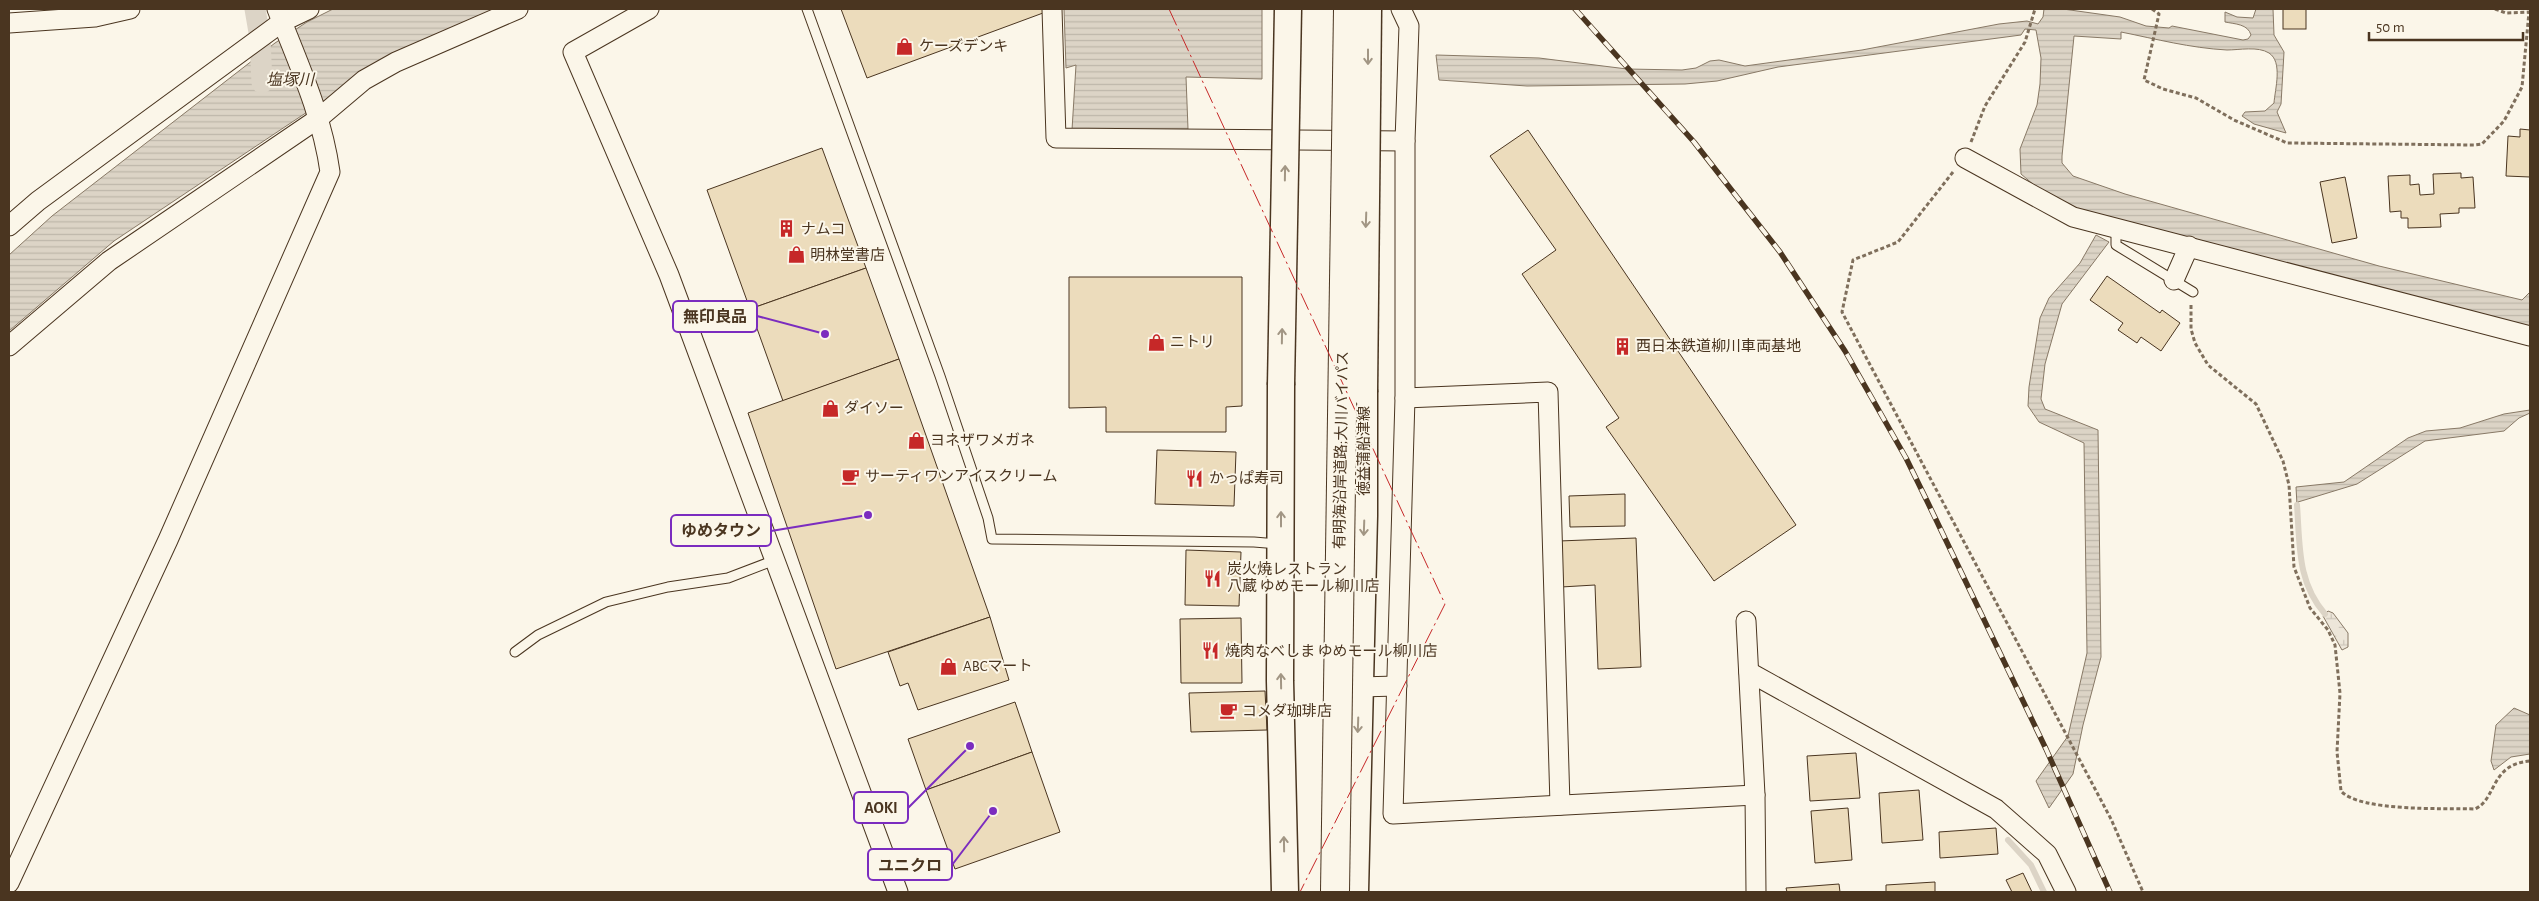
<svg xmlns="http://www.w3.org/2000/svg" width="2539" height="901" font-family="'Alegreya Sans','Noto Sans JP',sans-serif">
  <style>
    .wetland { fill: url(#wetland-marsh); stroke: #887966 }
    .water { fill: url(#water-rules); stroke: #887966 }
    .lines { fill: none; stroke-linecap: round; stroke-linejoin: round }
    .stream { stroke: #dcd4c6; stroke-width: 6 }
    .canal { stroke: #dcd4c6; stroke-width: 21 }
    .building { fill: #ecdcbc; stroke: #4a3520 }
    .lane-casing { stroke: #4a3520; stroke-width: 11 }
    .street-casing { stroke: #4a3520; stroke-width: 21 }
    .secondary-casing { stroke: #4a3520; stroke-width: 29 }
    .path { stroke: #7f6f5c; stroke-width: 3; stroke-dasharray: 4 2.5; stroke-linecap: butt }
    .lane { stroke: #fbf6e9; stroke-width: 9 }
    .street { stroke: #fbf6e9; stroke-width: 19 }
    .secondary { stroke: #fbf6e9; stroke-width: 26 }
    .rail-casing { stroke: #4a3520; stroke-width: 5.5 }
    .rail { stroke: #fbf6e9; stroke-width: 4; stroke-dasharray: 11; stroke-linecap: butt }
    .secondary-bridge-casing { stroke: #4a3520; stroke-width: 29; stroke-linecap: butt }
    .highway-bridge-casing { stroke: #4a3520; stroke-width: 30; stroke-linecap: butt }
    .secondary-bridge { stroke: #fbf6e9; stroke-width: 26 }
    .highway-bridge { stroke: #fbf6e9; stroke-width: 28 }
    .power { stroke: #c62828; stroke-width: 1; stroke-dasharray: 18 4 2.5 4; stroke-linecap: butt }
    .oneway { stroke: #a29684 }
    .labels { text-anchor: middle; stroke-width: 4; stroke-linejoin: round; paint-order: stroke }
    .poi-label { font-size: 15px; fill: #4a3520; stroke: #fbf6e9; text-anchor: start }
    .street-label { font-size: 15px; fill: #4a3520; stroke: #fbf6e9 }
    .water-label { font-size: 16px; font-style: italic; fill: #4a3520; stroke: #fbf6e9 }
    .leader { fill: none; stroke: #7b2cbf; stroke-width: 2 }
    .callout-dot { fill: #7b2cbf; stroke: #fbf6e9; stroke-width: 2 }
    .callout { fill: #fbf6e9; stroke: #7b2cbf; stroke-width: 2 }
    .callout-label { font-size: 16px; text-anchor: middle; font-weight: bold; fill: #4a3520 }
  </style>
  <defs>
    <pattern id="wetland-marsh" width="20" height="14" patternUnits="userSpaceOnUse" patternTransform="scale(1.25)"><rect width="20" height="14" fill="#ede6d9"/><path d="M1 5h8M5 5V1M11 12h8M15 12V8" fill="none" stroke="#cdc6ba"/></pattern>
    <pattern id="water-rules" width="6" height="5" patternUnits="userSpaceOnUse" patternTransform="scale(1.25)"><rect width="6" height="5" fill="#dcd4c6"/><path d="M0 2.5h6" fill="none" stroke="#beb7aa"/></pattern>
  </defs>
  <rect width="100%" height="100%" fill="#fbf6e9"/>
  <path class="wetland" d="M2328,611L2333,613L2348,633V647L2342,650L2323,616Z"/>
  <g class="water">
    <path d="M333,9H506L388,58L114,241L9,331V255L52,216L275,43L307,22Z"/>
    <path d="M1064,9H1262V79L1186,77L1188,129L1072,130L1076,65L1066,68Z"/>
    <path d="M2044,9H2063L2120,17L2146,26L2169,28L2172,26L2243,40L2248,39L2251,35C2248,24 2235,24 2225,22V12L2237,17L2253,18L2256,9H2273L2274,35L2284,52L2281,104L2277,112L2286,133L2254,124L2242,116L2245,112L2265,111L2274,103C2275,89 2283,62 2269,53C2258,46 2239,50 2227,50C2190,48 2156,39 2121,32V39L2074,36L2062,156V163L2073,176L2125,194L2379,266L2522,300L2530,292V329L2076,209L2041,191L2021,174L2020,149L2037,105L2040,84L2041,58L2036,30L2025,29L2021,35L1778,67L1717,81L1685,84L1527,86L1439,80L1436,55L1539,58L1627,69L1682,70L1696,68L1710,61L1719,60L1745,66L1862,50L1999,24L2027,21L2038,24L2043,17Z"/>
    <path d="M2096,235L2109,242L2062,304L2045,364L2041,399L2045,409L2098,430L2101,657L2083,725L2073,774L2049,808L2036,781L2068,736L2087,653L2084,443L2039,422L2028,406L2029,387L2040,318L2049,298L2080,263Z"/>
    <path d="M2530,410V413L2519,418L2504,431L2425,441L2357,484L2298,502L2297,505L2296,487L2344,482L2408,438L2426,431L2460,428L2504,414Z"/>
    <path d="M2514,708L2530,715V754L2511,757L2494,770L2491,761L2496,725Z"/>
  </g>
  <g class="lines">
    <g class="stream">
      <path d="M2297,505C2300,545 2297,582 2325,614"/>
      <path d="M2008,840L2031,865L2044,892"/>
    </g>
    <path class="canal" d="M255,9L260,38L262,83"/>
  </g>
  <g class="building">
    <path d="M841,9H1043V13L867,78Z"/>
    <rect x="2283" y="9" width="23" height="20"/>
    <path d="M2520,129L2530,130V177L2506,176L2508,136L2520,137Z"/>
    <path d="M1528,130L1796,525L1714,581L1606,427L1619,418L1522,274L1556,250L1490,156Z"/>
    <path d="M822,148L866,268L750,309L707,190Z"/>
    <path d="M2461,173V178L2473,177L2475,208H2459V213L2440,214L2441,227L2408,228V218H2401V211L2390,212L2388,176L2410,175V185L2419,184L2420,195L2434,194L2433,174Z"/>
    <path d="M2345,177L2357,238L2332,243L2320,182Z"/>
    <path d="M866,268L899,359L783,401L750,309Z"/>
    <path d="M2107,276L2160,313L2162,310L2180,323L2161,351L2141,337L2137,343L2118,330L2123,323L2090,300Z"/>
    <path d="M1069,277H1242V406L1226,407V432H1106V407L1069,408Z"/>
    <path d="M899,359L990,617L836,669L748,413Z"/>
    <path d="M1157,450L1236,452L1234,506L1155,504Z"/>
    <path d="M1625,494V526L1570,527L1569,496Z"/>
    <path d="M1636,538L1641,667L1598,669L1595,585L1561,587L1559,541Z"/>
    <path d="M1186,550L1241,552L1239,606L1185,605Z"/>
    <path d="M990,617L1009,680L918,710L908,683L900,686L888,652Z"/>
    <path d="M1241,618L1242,683H1181L1180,619Z"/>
    <path d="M1265,691L1267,730L1191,732L1189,693Z"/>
    <path d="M1015,702L1032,752L926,790L908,739Z"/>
    <path d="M1032,752L1060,832L955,869L926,790Z"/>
    <path d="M1856,753L1860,798L1810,801L1807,756Z"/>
    <path d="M1919,790L1923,840L1882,843L1879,793Z"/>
    <path d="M1848,808L1852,860L1815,863L1811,811Z"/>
    <path d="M1996,828L1998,854L1940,858L1939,832Z"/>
    <path d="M2023,873L2032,892H2012L2006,880Z"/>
    <path d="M1935,882V892H1886V885Z"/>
    <path d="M1839,884L1840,892H1787L1786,888Z"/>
  </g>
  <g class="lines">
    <defs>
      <g id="lane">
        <path d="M807,9L940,376L988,518L992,539L1254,542L1278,544"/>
        <path d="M2116,228V245L2193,292"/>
        <path d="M515,652L538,635L606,602L668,587L728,578L775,560"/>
      </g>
      <g id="street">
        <path d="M649,9L573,52L669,275L898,892"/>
        <path d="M1052,9L1056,138L1405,141"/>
        <path d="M1401,9L1409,26L1405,141V398L1393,814L1755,795"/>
        <path d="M9,23L95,17L130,9"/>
        <path d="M1965,158L2073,217L2530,336"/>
        <path d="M9,226L38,201L282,22L309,9"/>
        <path d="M2174,280L2189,246"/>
        <path d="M9,346L109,261L319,118L364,80L396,62L518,9"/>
        <path d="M1405,398L1548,392L1560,805"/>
        <path d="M1746,621L1755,795L1756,892"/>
        <path d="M1749,672L1996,809L2047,854L2066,892"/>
        <path d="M1359,687L1397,686"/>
        <path d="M9,883L168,540L330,172C322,114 298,63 277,9"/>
      </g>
      <g id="secondary">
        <path d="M1281,385L1280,681L1285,892"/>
        <path d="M1355,892L1364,516V392"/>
      </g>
    </defs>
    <use href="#lane" class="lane-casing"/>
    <use href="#street" class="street-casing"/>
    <use href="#secondary" class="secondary-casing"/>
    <g class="path">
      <path d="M2152,9L2159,14L2144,80L2163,89L2196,98L2234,120L2287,143L2474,145L2482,144L2504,121L2522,87L2529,12"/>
      <path d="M2495,9L2506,13L2530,12"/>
      <path d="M1971,142L1985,106L2025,42L2035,9"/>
      <path d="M1953,172L1898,242L1853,260L1842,312L2111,819L2143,892"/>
      <path d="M2191,305V329L2195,343L2208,365L2256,404L2283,461L2289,485L2294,567L2310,608L2328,630L2335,645L2340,693L2337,752L2341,791C2360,812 2445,808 2475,809C2497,799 2490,764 2530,761"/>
    </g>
    <use href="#lane" class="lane"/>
    <use href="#street" class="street"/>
    <use href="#secondary" class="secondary"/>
    <defs>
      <path id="rail" d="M1575,9L1694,142L1780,252L1845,351L1906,458L1928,503L2046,749L2110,892"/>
    </defs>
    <use href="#rail" class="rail-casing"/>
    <use href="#rail" class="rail"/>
    <defs>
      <g id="secondary-bridge">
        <path d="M1281,385L1288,9"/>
        <path d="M1364,392L1368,9"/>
      </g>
      <path id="highway-bridge" d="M1335,892L1348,9"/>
    </defs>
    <use href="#secondary-bridge" class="secondary-bridge-casing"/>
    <use href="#highway-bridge" class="highway-bridge-casing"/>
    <use href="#secondary-bridge" class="secondary-bridge"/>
    <use href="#highway-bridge" class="highway-bridge"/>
    <path class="power" d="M1169,9L1445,604L1300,892"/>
  </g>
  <defs><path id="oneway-shaft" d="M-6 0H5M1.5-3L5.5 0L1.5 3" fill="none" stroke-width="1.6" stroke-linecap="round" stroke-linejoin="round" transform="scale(1.25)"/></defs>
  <g class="oneway">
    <use href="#oneway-shaft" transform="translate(1368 57) rotate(90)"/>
    <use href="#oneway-shaft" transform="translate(1285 173) rotate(-89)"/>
    <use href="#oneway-shaft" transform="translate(1366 220) rotate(92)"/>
    <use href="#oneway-shaft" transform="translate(1282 336) rotate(-89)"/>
    <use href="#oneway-shaft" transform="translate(1281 519) rotate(-90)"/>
    <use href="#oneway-shaft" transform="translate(1364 528) rotate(92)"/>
    <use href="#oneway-shaft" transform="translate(1281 681) rotate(-91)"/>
    <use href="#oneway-shaft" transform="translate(1358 725) rotate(92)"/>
    <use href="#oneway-shaft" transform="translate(1284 844) rotate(-91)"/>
  </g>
  <defs>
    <symbol id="shop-bare" viewBox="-9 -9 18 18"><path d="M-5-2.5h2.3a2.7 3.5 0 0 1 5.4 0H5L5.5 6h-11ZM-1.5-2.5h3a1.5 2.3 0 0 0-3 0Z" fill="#c62828" stroke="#fbf6e9" stroke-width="2.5" paint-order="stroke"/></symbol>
    <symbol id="building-bare" viewBox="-9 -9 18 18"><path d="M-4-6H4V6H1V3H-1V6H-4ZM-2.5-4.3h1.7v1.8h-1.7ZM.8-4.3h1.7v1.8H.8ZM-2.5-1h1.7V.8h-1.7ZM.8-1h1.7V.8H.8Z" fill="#c62828" stroke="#fbf6e9" stroke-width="2.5" paint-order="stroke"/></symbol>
    <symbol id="cafe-bare" viewBox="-9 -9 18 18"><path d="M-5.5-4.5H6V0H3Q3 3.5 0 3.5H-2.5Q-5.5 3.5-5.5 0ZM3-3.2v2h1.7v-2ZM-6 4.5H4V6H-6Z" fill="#c62828" stroke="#fbf6e9" stroke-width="2.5" paint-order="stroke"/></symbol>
    <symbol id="restaurant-bare" viewBox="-9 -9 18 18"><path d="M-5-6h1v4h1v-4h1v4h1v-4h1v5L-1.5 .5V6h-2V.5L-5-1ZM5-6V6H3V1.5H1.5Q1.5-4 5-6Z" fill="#c62828" stroke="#fbf6e9" stroke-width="2.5" paint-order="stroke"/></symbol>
  </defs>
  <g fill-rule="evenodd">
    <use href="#shop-bare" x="892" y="34" width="25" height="25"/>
    <use href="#building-bare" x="774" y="216" width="25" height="25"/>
    <use href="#shop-bare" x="784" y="242" width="25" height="25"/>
    <use href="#shop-bare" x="1144" y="330" width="25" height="25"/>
    <use href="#building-bare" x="1610" y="334" width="25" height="25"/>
    <use href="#shop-bare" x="818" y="396" width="25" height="25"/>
    <use href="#shop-bare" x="904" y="428" width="25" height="25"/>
    <use href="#cafe-bare" x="838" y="464" width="25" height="25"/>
    <use href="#restaurant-bare" x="1182" y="466" width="25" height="25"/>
    <use href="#restaurant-bare" x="1200" y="566" width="25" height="25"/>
    <use href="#restaurant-bare" x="1198" y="638" width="25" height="25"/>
    <use href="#shop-bare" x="936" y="654" width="25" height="25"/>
    <use href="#cafe-bare" x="1216" y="698" width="25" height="25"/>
  </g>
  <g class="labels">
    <g class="poi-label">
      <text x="919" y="51">ケーズデンキ</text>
      <text x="801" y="234">ナムコ</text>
      <text x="810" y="260">明林堂書店</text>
      <text x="1170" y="347">ニトリ</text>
      <text x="1636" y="351">西日本鉄道柳川車両基地</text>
      <text x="844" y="413">ダイソー</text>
      <text x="930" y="445">ヨネザワメガネ</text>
      <text x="865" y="481">サーティワンアイスクリーム</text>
      <text x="1209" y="483">かっぱ寿司</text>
      <text x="1227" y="574">炭火焼レストラン<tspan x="1227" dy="17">八蔵 ゆめモール柳川店</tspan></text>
      <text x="1225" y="656">焼肉なべしま ゆめモール柳川店</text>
      <text x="963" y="671">ABCマート</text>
      <text x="1242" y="716">コメダ珈琲店</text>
    </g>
    <g class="street-label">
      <text transform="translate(1341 450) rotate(-89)" y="5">有明海沿岸道路;大川バイパス</text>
      <text transform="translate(1364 451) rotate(-90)" y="5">徳益蒲船津線</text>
    </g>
    <g class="water-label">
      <text x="290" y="85">塩塚川</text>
    </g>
  </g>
  <path class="leader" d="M825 334L757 316M868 515L771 531M970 746L908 808M993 811L952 865"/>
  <g class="callout-dot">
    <circle cx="825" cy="334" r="5"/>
    <circle cx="868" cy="515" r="5"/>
    <circle cx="970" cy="746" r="5"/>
    <circle cx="993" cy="811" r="5"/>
  </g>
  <g class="callout">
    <rect x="673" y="301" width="84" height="31" rx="5"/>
    <rect x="671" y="515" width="100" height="31" rx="5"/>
    <rect x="854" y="792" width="54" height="31" rx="5"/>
    <rect x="868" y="849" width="84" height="31" rx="5"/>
  </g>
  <g class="callout-label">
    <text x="715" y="322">無印良品</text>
    <text x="721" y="536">ゆめタウン</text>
    <text x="881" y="813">AOKI</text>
    <text x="910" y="871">ユニクロ</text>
  </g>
  <rect width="2539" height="901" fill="none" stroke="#4a3520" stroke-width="20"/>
  <path d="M2369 32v8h154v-8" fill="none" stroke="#4a3520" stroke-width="2.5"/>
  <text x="2376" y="32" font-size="15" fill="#4a3520" stroke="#fbf6e9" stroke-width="4" paint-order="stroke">50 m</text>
</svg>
